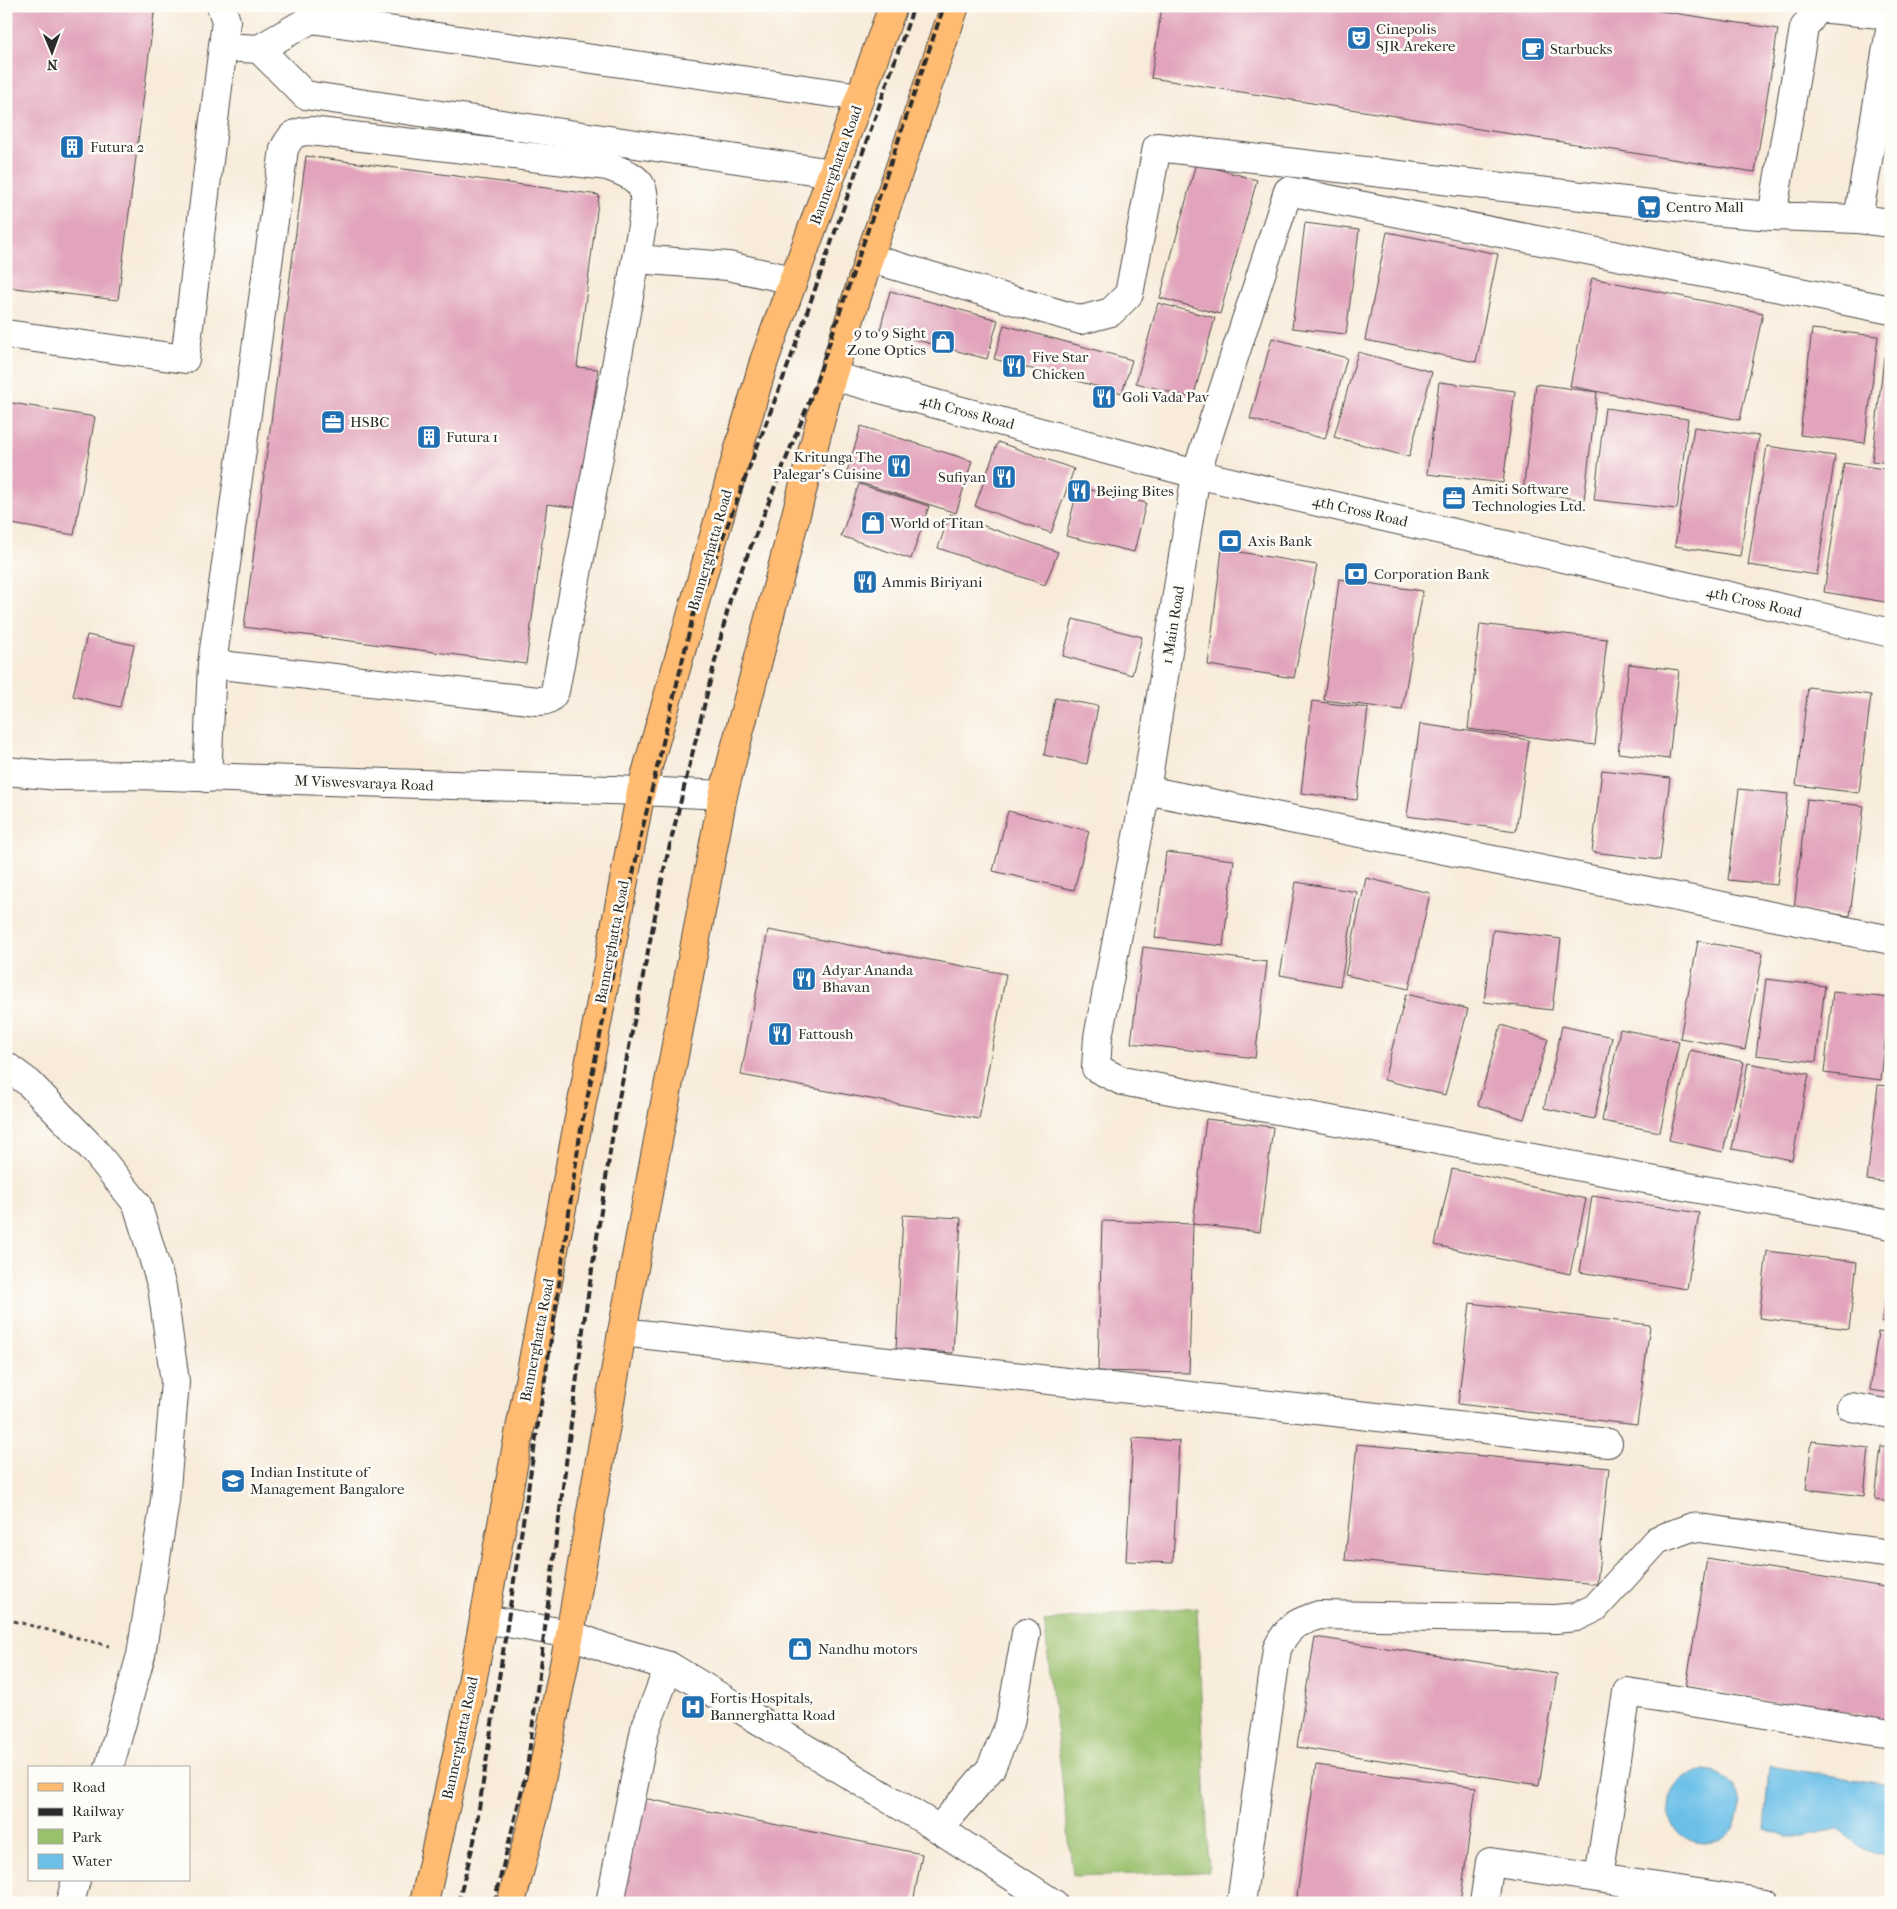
<svg xmlns="http://www.w3.org/2000/svg" width="1897" height="1909" font-family="'IM FELL French Canon',serif">
  <style>
    .green { fill: #99c06b; stroke: #62764b }
    .water { fill: #6cc0e8; stroke: #4c768a }
    .building { fill: #e2a4bc }
    .lines { fill: none; stroke-linecap: round; stroke-linejoin: round }
    .minor-casing { stroke: #4a4845; stroke-width: 30 }
    .major-casing { stroke: #4a4845; stroke-width: 30 }
    .path { stroke: #4a4845; stroke-width: 3; stroke-dasharray: 4 4; stroke-linecap: butt }
    .minor { stroke: #fff; stroke-width: 28 }
    .major { stroke: #febb71; stroke-width: 28 }
    .rail { stroke: #2b2b2b; stroke-width: 4; stroke-dasharray: 8 4; stroke-linecap: butt }
    .labels { text-anchor: middle; stroke-width: 5; stroke-linejoin: round; paint-order: stroke }
    .poi-label { font-size: 15px; fill: #2b2b2b; stroke: #fdfcf7; text-anchor: start }
    .street-label { font-size: 15px; fill: #2b2b2b; stroke: #fdfcf7 }
  </style>
  <rect width="100%" height="100%" fill="#fdfcf7"/>
  <filter id="ink" filterUnits="userSpaceOnUse"><feTurbulence type="fractalNoise" baseFrequency=".02" numOctaves="2"/><feDisplacementMap in="SourceGraphic" scale="10" xChannelSelector="R" yChannelSelector="G"/><feConvolveMatrix kernelMatrix="1 2 1 2 8 2 1 2 1" color-interpolation-filters="sRGB"/></filter>
  <filter id="wash" filterUnits="userSpaceOnUse"><feTurbulence type="fractalNoise" baseFrequency=".0096" numOctaves="4" result="noise"/><feDisplacementMap in="SourceGraphic" scale="20" xChannelSelector="R" yChannelSelector="G"/><feGaussianBlur stdDeviation="1.12" result="paint"/><feColorMatrix in="noise" values="0 0 0 0 0 0 0 0 0 0 0 0 0 0 0 0 0 1.4 0 .05"/><feComposite in="paint" operator="in"/></filter>
  <g filter="url(#wash)">
    <rect width="100%" height="100%" fill="#f8ebd9"/>
    <path class="green" d="M1197,1607L1209,1872L1073,1876L1044,1621Z"/>
    <g class="water">
      <path d="M1770,1766L1891,1785V1856C1865,1855 1858,1843 1838,1830L1804,1837H1786L1765,1829Z"/>
      <circle cx="1704" cy="1807" r="36"/>
    </g>
    <g id="blocks">
      <g class="building">
        <path d="M6,6H155L118,300L6,287Z"/>
        <path d="M1162,6H1628L1778,29L1755,172L1151,78Z"/>
        <path d="M306,156L599,195L577,367L598,369L579,508L547,504L526,664L244,627Z"/>
        <path d="M1196,163L1257,180L1220,314L1160,298Z"/>
        <path d="M1305,223L1359,230L1346,334L1292,328Z"/>
        <path d="M1387,232L1498,254L1476,362L1365,340Z"/>
        <path d="M1592,278L1763,313L1740,420L1570,386Z"/>
        <path d="M890,291L998,320L987,359L880,330Z"/>
        <path d="M1158,303L1215,318L1193,398L1136,383Z"/>
        <path d="M1004,325L1132,360L1122,393L994,359Z"/>
        <path d="M1812,329L1878,336L1865,443L1800,435Z"/>
        <path d="M1272,338L1347,358L1325,439L1250,419Z"/>
        <path d="M1358,352L1432,372L1409,457L1334,437Z"/>
        <path d="M1884,357H1891V463L1872,461Z"/>
        <path d="M1439,382L1515,391L1503,483L1427,474Z"/>
        <path d="M1536,384L1597,392L1584,500L1523,492Z"/>
        <path d="M6,402L95,417L74,535L6,523Z"/>
        <path d="M1605,408L1688,419L1677,509L1594,500Z"/>
        <path d="M861,426L972,461L956,513L845,478Z"/>
        <path d="M1694,427L1759,436L1740,556L1675,546Z"/>
        <path d="M998,442L1074,469L1051,533L975,506Z"/>
        <path d="M1767,446L1835,456L1817,575L1748,565Z"/>
        <path d="M1844,463L1891,470V603L1824,592Z"/>
        <path d="M859,484L929,506L911,559L841,536Z"/>
        <path d="M1078,487L1146,503L1134,552L1066,536Z"/>
        <path d="M950,514L1058,552L1045,585L938,548Z"/>
        <path d="M1222,549L1317,565L1294,678L1208,665Z"/>
        <path d="M1339,579L1423,591L1402,710L1324,700Z"/>
        <path d="M1073,619L1142,637L1132,675L1063,656Z"/>
        <path d="M1480,624L1607,639L1595,745L1468,729Z"/>
        <path d="M87,635L134,645L120,707L73,696Z"/>
        <path d="M1629,664L1679,670L1669,759L1618,753Z"/>
        <path d="M1808,687L1871,695L1859,793L1796,785Z"/>
        <path d="M1055,698L1098,706L1087,764L1044,755Z"/>
        <path d="M1312,701L1368,708L1357,800L1301,793Z"/>
        <path d="M1420,724L1529,740L1516,831L1407,816Z"/>
        <path d="M1602,770L1670,778L1660,860L1592,852Z"/>
        <path d="M1739,789L1788,794L1777,885L1728,880Z"/>
        <path d="M1807,799L1864,806L1850,916L1794,909Z"/>
        <path d="M1008,811L1089,831L1074,890L993,871Z"/>
        <path d="M1166,852L1234,860L1223,946L1155,938Z"/>
        <path d="M1366,878L1430,893L1409,989L1345,975Z"/>
        <path d="M1296,882L1357,892L1340,986L1280,975Z"/>
        <path d="M768,930L1006,974L979,1119L741,1075Z"/>
        <path d="M1493,930L1561,939L1552,1010L1484,1002Z"/>
        <path d="M1698,941L1763,953L1745,1050L1680,1038Z"/>
        <path d="M1143,947L1267,962L1255,1058L1131,1043Z"/>
        <path d="M1766,979L1825,986L1816,1062L1756,1055Z"/>
        <path d="M1833,992L1890,998L1881,1080L1824,1073Z"/>
        <path d="M1406,994L1468,1009L1445,1095L1384,1080Z"/>
        <path d="M1501,1025L1548,1039L1524,1119L1478,1105Z"/>
        <path d="M1562,1026L1612,1037L1594,1119L1544,1108Z"/>
        <path d="M1620,1029L1679,1041L1660,1132L1602,1121Z"/>
        <path d="M1690,1050L1744,1062L1723,1152L1669,1140Z"/>
        <path d="M1748,1063L1809,1074L1792,1160L1732,1149Z"/>
        <path d="M1878,1085L1891,1086V1183L1867,1180Z"/>
        <path d="M1206,1119L1273,1127L1260,1232L1193,1224L1189,1373L1098,1371L1102,1221L1193,1224Z"/>
        <path d="M1452,1169L1586,1199L1570,1274L1435,1245Z"/>
        <path d="M1592,1196L1699,1213L1687,1289L1580,1272Z"/>
        <path d="M903,1215L961,1218L953,1353L896,1349Z"/>
        <path d="M1767,1251L1857,1262L1849,1329L1759,1318Z"/>
        <path d="M1890,1278H1891V1324L1882,1322Z"/>
        <path d="M1470,1303L1650,1325L1637,1425L1458,1404Z"/>
        <path d="M1878,1332L1891,1334V1393L1870,1390Z"/>
        <path d="M1133,1438L1179,1441L1173,1563L1126,1561Z"/>
        <path d="M1812,1441L1869,1448L1864,1496L1806,1489Z"/>
        <path d="M1357,1444L1609,1468L1597,1584L1345,1560Z"/>
        <path d="M1881,1446L1891,1447V1502L1875,1500Z"/>
        <path d="M1707,1558L1891,1588V1720L1686,1687Z"/>
        <path d="M1315,1637L1557,1674L1539,1785L1297,1747Z"/>
        <path d="M1316,1765L1476,1787L1460,1903H1296Z"/>
        <path d="M643,1798L922,1854L913,1903H622Z"/>
      </g>
    </g>
  </g>
  <g filter="url(#ink)">
    <use href="#blocks" fill-opacity="0" stroke="#4a4845" stroke-width="1"/>
    <g class="lines">
      <defs>
        <g id="minor">
          <path d="M223,47L259,49L311,19L860,97"/>
          <path d="M259,49L305,95L832,173"/>
          <path d="M1772,216L1804,28L1818,8L1891,15"/>
          <path d="M1858,219L1891,24"/>
          <path d="M869,258L1081,320L1111,312L1129,294L1157,147L1711,211L1772,216L1858,219L1891,223"/>
          <path d="M636,259L555,691C551,699 547,701 538,701L212,664L284,149C291,135 294,132 310,131L608,166C619,171 634,174 641,186C649,200 639,241 636,259L728,266L793,280"/>
          <path d="M1891,310L1288,191L1196,474L1146,790L1098,1037L1096,1068L1122,1081L1891,1225"/>
          <path d="M6,334L185,359L226,21L221,6"/>
          <path d="M832,376L1196,474L1891,633"/>
          <path d="M6,771L58,776L136,775L641,791L723,795"/>
          <path d="M207,778L212,664"/>
          <path d="M1146,790L1891,940"/>
          <path d="M6,1066L29,1083L93,1149L137,1204L162,1287L175,1382L165,1500L141,1655L109,1768"/>
          <path d="M622,1332L1608,1443"/>
          <path d="M1851,1407L1891,1414"/>
          <path d="M484,1619L570,1634L606,1648L669,1666L939,1829L1053,1903"/>
          <path d="M939,1829L991,1768L1010,1723L1026,1633"/>
          <path d="M1599,1878L1627,1692L1891,1734"/>
          <path d="M70,1903L76,1880"/>
          <path d="M610,1903L645,1729L669,1666"/>
          <path d="M1241,1903L1277,1649C1288,1626 1295,1623 1319,1615L1555,1619L1576,1617L1595,1608L1657,1540L1692,1527L1891,1554"/>
          <path d="M1484,1903L1490,1862L1765,1903"/>
        </g>
        <g id="major">
          <path d="M424,1903L466,1714L641,791L764,361L893,6"/>
          <path d="M511,1903L534,1816L570,1634L622,1332L723,795L832,376L869,258L955,6"/>
        </g>
      </defs>
      <use href="#minor" class="minor-casing"/>
      <use href="#major" class="major-casing"/>
      <path class="path" d="M6,1619L109,1646"/>
      <use href="#minor" class="minor"/>
      <use href="#major" class="major"/>
      <g class="rail">
        <path d="M458,1903L474,1841L554,1320L580,1134L641,835L693,616L792,355L914,6"/>
        <path d="M494,1903L527,1769L584,1322L616,1113L665,865L731,596L811,397L944,6"/>
      </g>
    </g>
  </g>
  <defs>
    <symbol id="theatre-square" viewBox="-11 -11 22 22"><rect x="-9" y="-9" width="18" height="18" rx="4" fill="#1f6fb2" stroke="#fdfcf7"/><path d="M-5-5.5Q0-4 5-5.5V0Q5 5 0 6Q-5 5-5 0ZM-3.3-2.5H-1v1.5H-3.3ZM1-2.5H3.3v1.5H1ZM-2.8 1Q0 5.5 2.8 1Z" fill="#fff"/></symbol>
    <symbol id="cafe-square" viewBox="-11 -11 22 22"><rect x="-9" y="-9" width="18" height="18" rx="4" fill="#1f6fb2" stroke="#fdfcf7"/><path d="M-5.5-4.5H6V0H3Q3 3.5 0 3.5H-2.5Q-5.5 3.5-5.5 0ZM3-3.2v2h1.7v-2ZM-6 4.5H4V6H-6Z" fill="#fff"/></symbol>
    <symbol id="building-square" viewBox="-11 -11 22 22"><rect x="-9" y="-9" width="18" height="18" rx="4" fill="#1f6fb2" stroke="#fdfcf7"/><path d="M-4-6H4V6H1V3H-1V6H-4ZM-2.5-4.3h1.7v1.8h-1.7ZM.8-4.3h1.7v1.8H.8ZM-2.5-1h1.7V.8h-1.7ZM.8-1h1.7V.8H.8Z" fill="#fff"/></symbol>
    <symbol id="supermarket-square" viewBox="-11 -11 22 22"><rect x="-9" y="-9" width="18" height="18" rx="4" fill="#1f6fb2" stroke="#fdfcf7"/><path d="M-6-5.5h2.5l.6 2H6L4.5 2H-2.5L-4.4-4H-6ZM-1.5 3.2a1.3 1.3 0 1 0 .1 0ZM3 3.2a1.3 1.3 0 1 0 .1 0Z" fill="#fff"/></symbol>
    <symbol id="shop-square" viewBox="-11 -11 22 22"><rect x="-9" y="-9" width="18" height="18" rx="4" fill="#1f6fb2" stroke="#fdfcf7"/><path d="M-5-2.5h2.3a2.7 3.5 0 0 1 5.4 0H5L5.5 6h-11ZM-1.5-2.5h3a1.5 2.3 0 0 0-3 0Z" fill="#fff"/></symbol>
    <symbol id="restaurant-square" viewBox="-11 -11 22 22"><rect x="-9" y="-9" width="18" height="18" rx="4" fill="#1f6fb2" stroke="#fdfcf7"/><path d="M-5-6h1v4h1v-4h1v4h1v-4h1v5L-1.5 .5V6h-2V.5L-5-1ZM5-6V6H3V1.5H1.5Q1.5-4 5-6Z" fill="#fff"/></symbol>
    <symbol id="office-square" viewBox="-11 -11 22 22"><rect x="-9" y="-9" width="18" height="18" rx="4" fill="#1f6fb2" stroke="#fdfcf7"/><path d="M-6-3h4V-5.5h4V-3h4V5H-6ZM-1-4.5V-3h2v-1.5ZM-6 0V1H6V0Z" fill="#fff"/></symbol>
    <symbol id="bank-square" viewBox="-11 -11 22 22"><rect x="-9" y="-9" width="18" height="18" rx="4" fill="#1f6fb2" stroke="#fdfcf7"/><path d="M-6-4H6V4H-6ZM0-2.3a2.3 2.3 0 1 0 0 4.6a2.3 2.3 0 1 0 0-4.6Z" fill="#fff"/></symbol>
    <symbol id="university-square" viewBox="-11 -11 22 22"><rect x="-9" y="-9" width="18" height="18" rx="4" fill="#1f6fb2" stroke="#fdfcf7"/><path d="M0-5L7-2L0 1L-7-2ZM-4 1L0 2.5L4 1V4Q0 6-4 4Z" fill="#fff"/></symbol>
    <symbol id="hospital-square" viewBox="-11 -11 22 22"><rect x="-9" y="-9" width="18" height="18" rx="4" fill="#1f6fb2" stroke="#fdfcf7"/><path d="M-5-5h3v3.5h4V-5h3V5h-3V1.5h-4V5h-3Z" fill="#fff"/></symbol>
  </defs>
  <g fill-rule="evenodd">
    <use href="#theatre-square" x="1345" y="24" width="28" height="28"/>
    <use href="#cafe-square" x="1519" y="35" width="28" height="28"/>
    <use href="#building-square" x="58" y="133" width="28" height="28"/>
    <use href="#supermarket-square" x="1635" y="193" width="28" height="28"/>
    <use href="#shop-square" x="929" y="328" width="28" height="28"/>
    <use href="#restaurant-square" x="1000" y="352" width="28" height="28"/>
    <use href="#restaurant-square" x="1090" y="383" width="28" height="28"/>
    <use href="#office-square" x="319" y="408" width="28" height="28"/>
    <use href="#building-square" x="415" y="423" width="28" height="28"/>
    <use href="#restaurant-square" x="885" y="452" width="28" height="28"/>
    <use href="#restaurant-square" x="990" y="463" width="28" height="28"/>
    <use href="#restaurant-square" x="1065" y="477" width="28" height="28"/>
    <use href="#office-square" x="1440" y="484" width="28" height="28"/>
    <use href="#shop-square" x="859" y="509" width="28" height="28"/>
    <use href="#bank-square" x="1216" y="527" width="28" height="28"/>
    <use href="#bank-square" x="1342" y="560" width="28" height="28"/>
    <use href="#restaurant-square" x="851" y="568" width="28" height="28"/>
    <use href="#restaurant-square" x="790" y="965" width="28" height="28"/>
    <use href="#restaurant-square" x="766" y="1020" width="28" height="28"/>
    <use href="#university-square" x="219" y="1467" width="28" height="28"/>
    <use href="#shop-square" x="786" y="1635" width="28" height="28"/>
    <use href="#hospital-square" x="679" y="1693" width="28" height="28"/>
  </g>
  <g class="labels">
    <g class="poi-label">
      <text x="1376" y="34">Cinepolis<tspan x="1376" dy="17">SJR Arekere</tspan></text>
      <text x="1550" y="54">Starbucks</text>
      <text x="90" y="152">Futura 2</text>
      <text x="1666" y="212">Centro Mall</text>
      <text x="926" y="338" text-anchor="end">9 to 9 Sight<tspan x="926" dy="17">Zone Optics</tspan></text>
      <text x="1032" y="362">Five Star<tspan x="1032" dy="17">Chicken</tspan></text>
      <text x="1122" y="402">Goli Vada Pav</text>
      <text x="350" y="427">HSBC</text>
      <text x="446" y="442">Futura 1</text>
      <text x="882" y="462" text-anchor="end">Kritunga The<tspan x="882" dy="17">Palegar's Cuisine</tspan></text>
      <text x="986" y="482" text-anchor="end">Sufiyan</text>
      <text x="1472" y="494">Amiti Software<tspan x="1472" dy="17">Technologies Ltd.</tspan></text>
      <text x="1096" y="496">Bejing Bites</text>
      <text x="890" y="528">World of Titan</text>
      <text x="1248" y="546">Axis Bank</text>
      <text x="1374" y="579">Corporation Bank</text>
      <text x="882" y="587">Ammis Biriyani</text>
      <text x="822" y="975">Adyar Ananda<tspan x="822" dy="17">Bhavan</tspan></text>
      <text x="798" y="1039">Fattoush</text>
      <text x="250" y="1477">Indian Institute of<tspan x="250" dy="17">Management Bangalore</tspan></text>
      <text x="818" y="1654">Nandhu motors</text>
      <text x="710" y="1703">Fortis Hospitals,<tspan x="710" dy="17">Bannerghatta Road</tspan></text>
    </g>
    <g class="street-label">
      <text transform="translate(836 165) rotate(-70)" y="5">Bannerghatta Road</text>
      <text transform="translate(967 412) rotate(15)" y="5">4th Cross Road</text>
      <text transform="translate(1360 511) rotate(13)" y="5">4th Cross Road</text>
      <text transform="translate(710 550) rotate(-74)" y="5">Bannerghatta Road</text>
      <text transform="translate(1754 602) rotate(13)" y="5">4th Cross Road</text>
      <text transform="translate(1173 625) rotate(-81)" y="5">1 Main Road</text>
      <text transform="translate(364 783) rotate(2)" y="5">M Viswesvaraya Road</text>
      <text transform="translate(612 942) rotate(-79)" y="5">Bannerghatta Road</text>
      <text transform="translate(537 1340) rotate(-79)" y="5">Bannerghatta Road</text>
      <text transform="translate(460 1738) rotate(-78)" y="5">Bannerghatta Road</text>
    </g>
  </g>
  <rect width="1897" height="1909" fill="none" stroke="#fdfcf7" stroke-width="25"/>
  <rect x="28" y="1766" width="162" height="115" fill="#fdfcf7" stroke="#a9a8a5"/>
  <rect x="38" y="1783" width="25" height="8" fill="#febb71" stroke="#a9a8a5"/>
  <text x="72" y="1792" font-size="15" fill="#2b2b2b">Road</text>
  <rect x="38" y="1808" width="25" height="8" fill="#2b2b2b" stroke="#a9a8a5"/>
  <text x="72" y="1816" font-size="15" fill="#2b2b2b">Railway</text>
  <rect x="38" y="1829" width="25" height="15" fill="#99c06b" stroke="#a9a8a5"/>
  <text x="72" y="1842" font-size="15" fill="#2b2b2b">Park</text>
  <rect x="38" y="1854" width="25" height="15" fill="#6cc0e8" stroke="#a9a8a5"/>
  <text x="72" y="1866" font-size="15" fill="#2b2b2b">Water</text>
  <g transform="translate(52 52) rotate(179)" stroke="#fdfcf7" stroke-width="4" paint-order="stroke">
  <path d="M0-4L9 19L0 12L-9 19Z" fill="#2b2b2b"/>
  <text y="-8" font-size="14" font-weight="bold" text-anchor="middle" fill="#2b2b2b">N</text>
  </g>
</svg>
